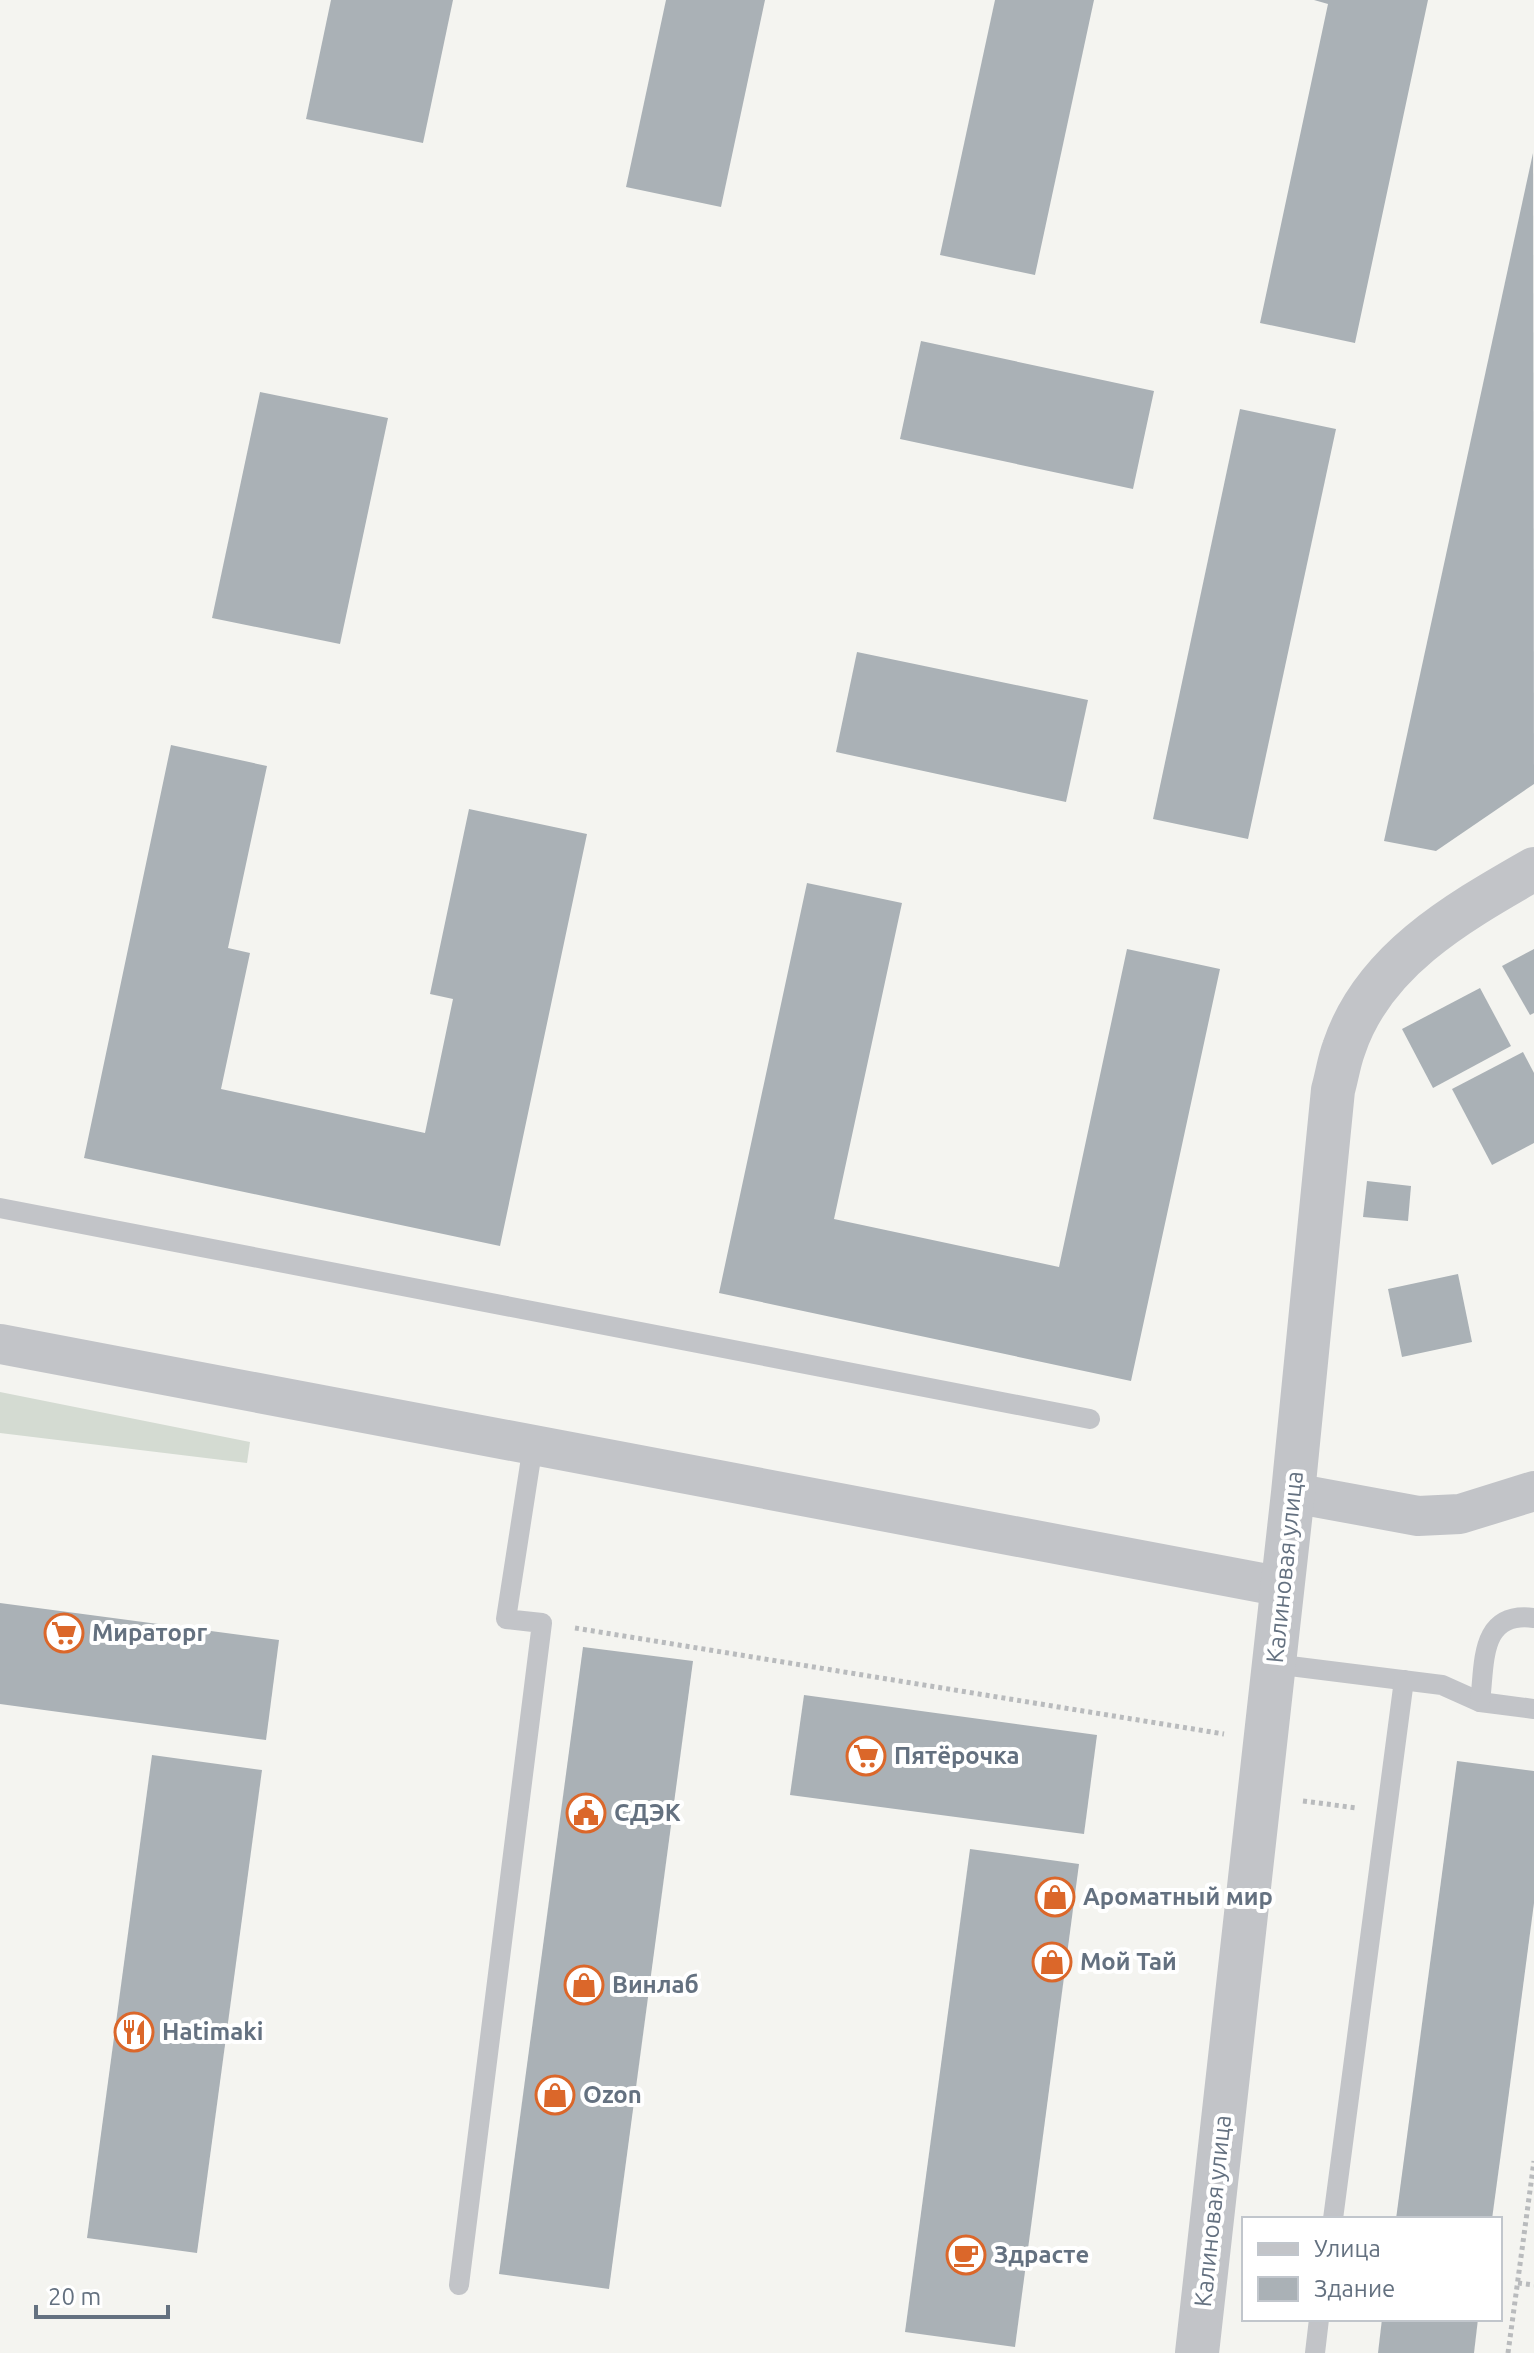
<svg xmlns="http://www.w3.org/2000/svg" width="1534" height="2353" font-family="Ubuntu,sans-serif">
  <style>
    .green { fill: #d4dbd2 }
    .building { fill: #aab1b6 }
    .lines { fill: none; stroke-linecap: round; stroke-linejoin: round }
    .path { stroke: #b9bbbd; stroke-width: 5; stroke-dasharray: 4 4; stroke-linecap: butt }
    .service { stroke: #c2c4c8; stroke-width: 20 }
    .minor { stroke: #c2c4c8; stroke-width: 40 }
    .tertiary { stroke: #c2c4c8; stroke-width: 44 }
    .labels { text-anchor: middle; stroke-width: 8; stroke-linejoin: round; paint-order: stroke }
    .street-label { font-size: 24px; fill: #647180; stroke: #fff }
    .poi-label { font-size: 24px; font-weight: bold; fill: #647180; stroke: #fff; text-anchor: start }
  </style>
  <rect width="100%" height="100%" fill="#f4f4f0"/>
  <path class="green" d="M0,1392L250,1442L247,1463L0,1433Z"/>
  <g class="building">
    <path d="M331,0H453L423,143L306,119Z"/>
    <path d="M666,0H765L721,207L626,187Z"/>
    <path d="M995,0H1094L1035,275L940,255Z"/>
    <path d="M1314,0H1428L1355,343L1260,323L1328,4Z"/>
    <path d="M1533,153L1534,784L1436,851L1384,841Z"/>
    <path d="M921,341L1154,391L1133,489L900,439Z"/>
    <path d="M260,392L388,418L340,644L212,618Z"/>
    <path d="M1240,409L1336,429L1248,839L1153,819Z"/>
    <path d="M857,652L1088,700L1066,802L836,752Z"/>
    <path d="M171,745L267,766L228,948L250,953L221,1089L425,1133L453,999L430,994L469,809L587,834L500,1246L84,1158Z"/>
    <path d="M807,883L902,903L834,1219L1059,1267L1127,949L1220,969L1131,1381L719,1293Z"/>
    <path d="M1534,949V1013L1530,1015L1502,966Z"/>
    <path d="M1480,988L1511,1046L1433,1088L1402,1029Z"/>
    <path d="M1523,1052L1534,1073V1143L1492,1165L1452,1089Z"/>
    <path d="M1367,1181L1411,1186L1408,1221L1363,1217Z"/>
    <path d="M1458,1274L1472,1342L1402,1357L1388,1289Z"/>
    <path d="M0,1603L279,1640L266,1740L0,1704Z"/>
    <path d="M583,1647L693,1661L609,2289L499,2274Z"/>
    <path d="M804,1695L1097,1735L1084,1834L790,1795Z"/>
    <path d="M152,1755L262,1770L197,2253L87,2238Z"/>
    <path d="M1457,1761L1534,1771V1903L1503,2138L1492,2219H1396Z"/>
    <path d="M970,1849L1079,1864L1015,2347L905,2332Z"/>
    <path d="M1382,2319H1478L1474,2353H1378Z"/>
  </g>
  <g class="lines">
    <g class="path">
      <path d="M575,1628L1224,1734"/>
      <path d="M1303,1801L1357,1808"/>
      <path d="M1518,2283L1534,2285"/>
      <path d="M1508,2353L1534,2161"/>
    </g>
    <g class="service">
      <path d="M0,1208L1090,1419"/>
      <path d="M1274,1664L1442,1685L1480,1702L1534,1709"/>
      <path d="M1480,1702C1485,1663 1479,1611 1534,1618"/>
      <path d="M1333,2219L1404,1680"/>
      <path d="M459,2285L542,1623L506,1619L533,1445"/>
      <path d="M1315,2353L1319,2319"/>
    </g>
    <g class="minor">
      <path d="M0,1344L1283,1587"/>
      <path d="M1293,1493L1418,1516L1460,1514L1534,1491"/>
    </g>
    <path class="tertiary" d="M1197,2353L1293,1493L1333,1090C1337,1076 1339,1061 1344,1048C1373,960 1459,912 1534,869"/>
  </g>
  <defs>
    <symbol id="supermarket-ring" viewBox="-11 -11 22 22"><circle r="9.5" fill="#fff" stroke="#db672a" stroke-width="1.5"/><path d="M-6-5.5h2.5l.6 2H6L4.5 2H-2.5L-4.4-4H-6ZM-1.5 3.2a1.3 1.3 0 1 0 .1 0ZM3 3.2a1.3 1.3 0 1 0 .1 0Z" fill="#db672a"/></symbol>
    <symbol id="civic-ring" viewBox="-11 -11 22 22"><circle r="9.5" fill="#fff" stroke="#db672a" stroke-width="1.5"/><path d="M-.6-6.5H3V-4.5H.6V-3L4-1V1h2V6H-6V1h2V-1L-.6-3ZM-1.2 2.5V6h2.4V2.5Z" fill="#db672a"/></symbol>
    <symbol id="shop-ring" viewBox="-11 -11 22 22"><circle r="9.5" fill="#fff" stroke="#db672a" stroke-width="1.5"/><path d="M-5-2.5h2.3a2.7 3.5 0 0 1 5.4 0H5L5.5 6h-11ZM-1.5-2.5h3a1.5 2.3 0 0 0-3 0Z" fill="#db672a"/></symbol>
    <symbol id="restaurant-ring" viewBox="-11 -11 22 22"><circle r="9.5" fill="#fff" stroke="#db672a" stroke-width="1.5"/><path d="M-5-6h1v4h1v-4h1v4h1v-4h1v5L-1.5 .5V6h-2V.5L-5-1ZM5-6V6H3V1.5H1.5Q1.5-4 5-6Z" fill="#db672a"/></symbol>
    <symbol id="cafe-ring" viewBox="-11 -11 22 22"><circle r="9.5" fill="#fff" stroke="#db672a" stroke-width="1.5"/><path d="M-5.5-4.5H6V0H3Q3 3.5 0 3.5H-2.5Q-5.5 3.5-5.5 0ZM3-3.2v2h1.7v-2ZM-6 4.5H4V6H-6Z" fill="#db672a"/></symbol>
  </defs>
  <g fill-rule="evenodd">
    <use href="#supermarket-ring" x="42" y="1611" width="44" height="44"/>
    <use href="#supermarket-ring" x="844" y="1734" width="44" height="44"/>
    <use href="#civic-ring" x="564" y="1791" width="44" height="44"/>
    <use href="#shop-ring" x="1033" y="1875" width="44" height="44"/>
    <use href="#shop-ring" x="1030" y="1940" width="44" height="44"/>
    <use href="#shop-ring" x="562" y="1963" width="44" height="44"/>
    <use href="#restaurant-ring" x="112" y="2010" width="44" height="44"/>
    <use href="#shop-ring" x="533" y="2073" width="44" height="44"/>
    <use href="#cafe-ring" x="944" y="2233" width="44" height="44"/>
  </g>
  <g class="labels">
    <g class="street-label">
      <text transform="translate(1285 1567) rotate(-84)" y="8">Калиновая улица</text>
      <text transform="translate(1213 2211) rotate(-84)" y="8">Калиновая улица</text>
    </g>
    <g class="poi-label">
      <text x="92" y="1641">Мираторг</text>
      <text x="894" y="1764">Пятёрочка</text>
      <text x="614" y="1821">СДЭК</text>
      <text x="1083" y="1905">Ароматный мир</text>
      <text x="1080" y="1970">Мой Тай</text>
      <text x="612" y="1993">Винлаб</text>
      <text x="162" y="2040">Hatimaki</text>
      <text x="583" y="2103">Ozon</text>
      <text x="994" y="2263">Здрасте</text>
    </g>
  </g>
  <rect x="1242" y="2217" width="260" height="104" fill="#ffffff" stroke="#c1c6cc" stroke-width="2"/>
  <rect x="1258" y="2243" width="40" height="12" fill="#c2c4c8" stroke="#c1c6cc" stroke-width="2"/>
  <text x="1314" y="2257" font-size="24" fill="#647180">Улица</text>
  <rect x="1258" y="2277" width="40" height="24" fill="#aab1b6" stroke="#c1c6cc" stroke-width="2"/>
  <text x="1314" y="2297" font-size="24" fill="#647180">Здание</text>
  <path d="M36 2305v12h132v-12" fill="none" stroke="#647180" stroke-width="4"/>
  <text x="48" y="2305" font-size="24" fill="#647180" stroke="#ffffff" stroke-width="6" paint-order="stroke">20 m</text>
</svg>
